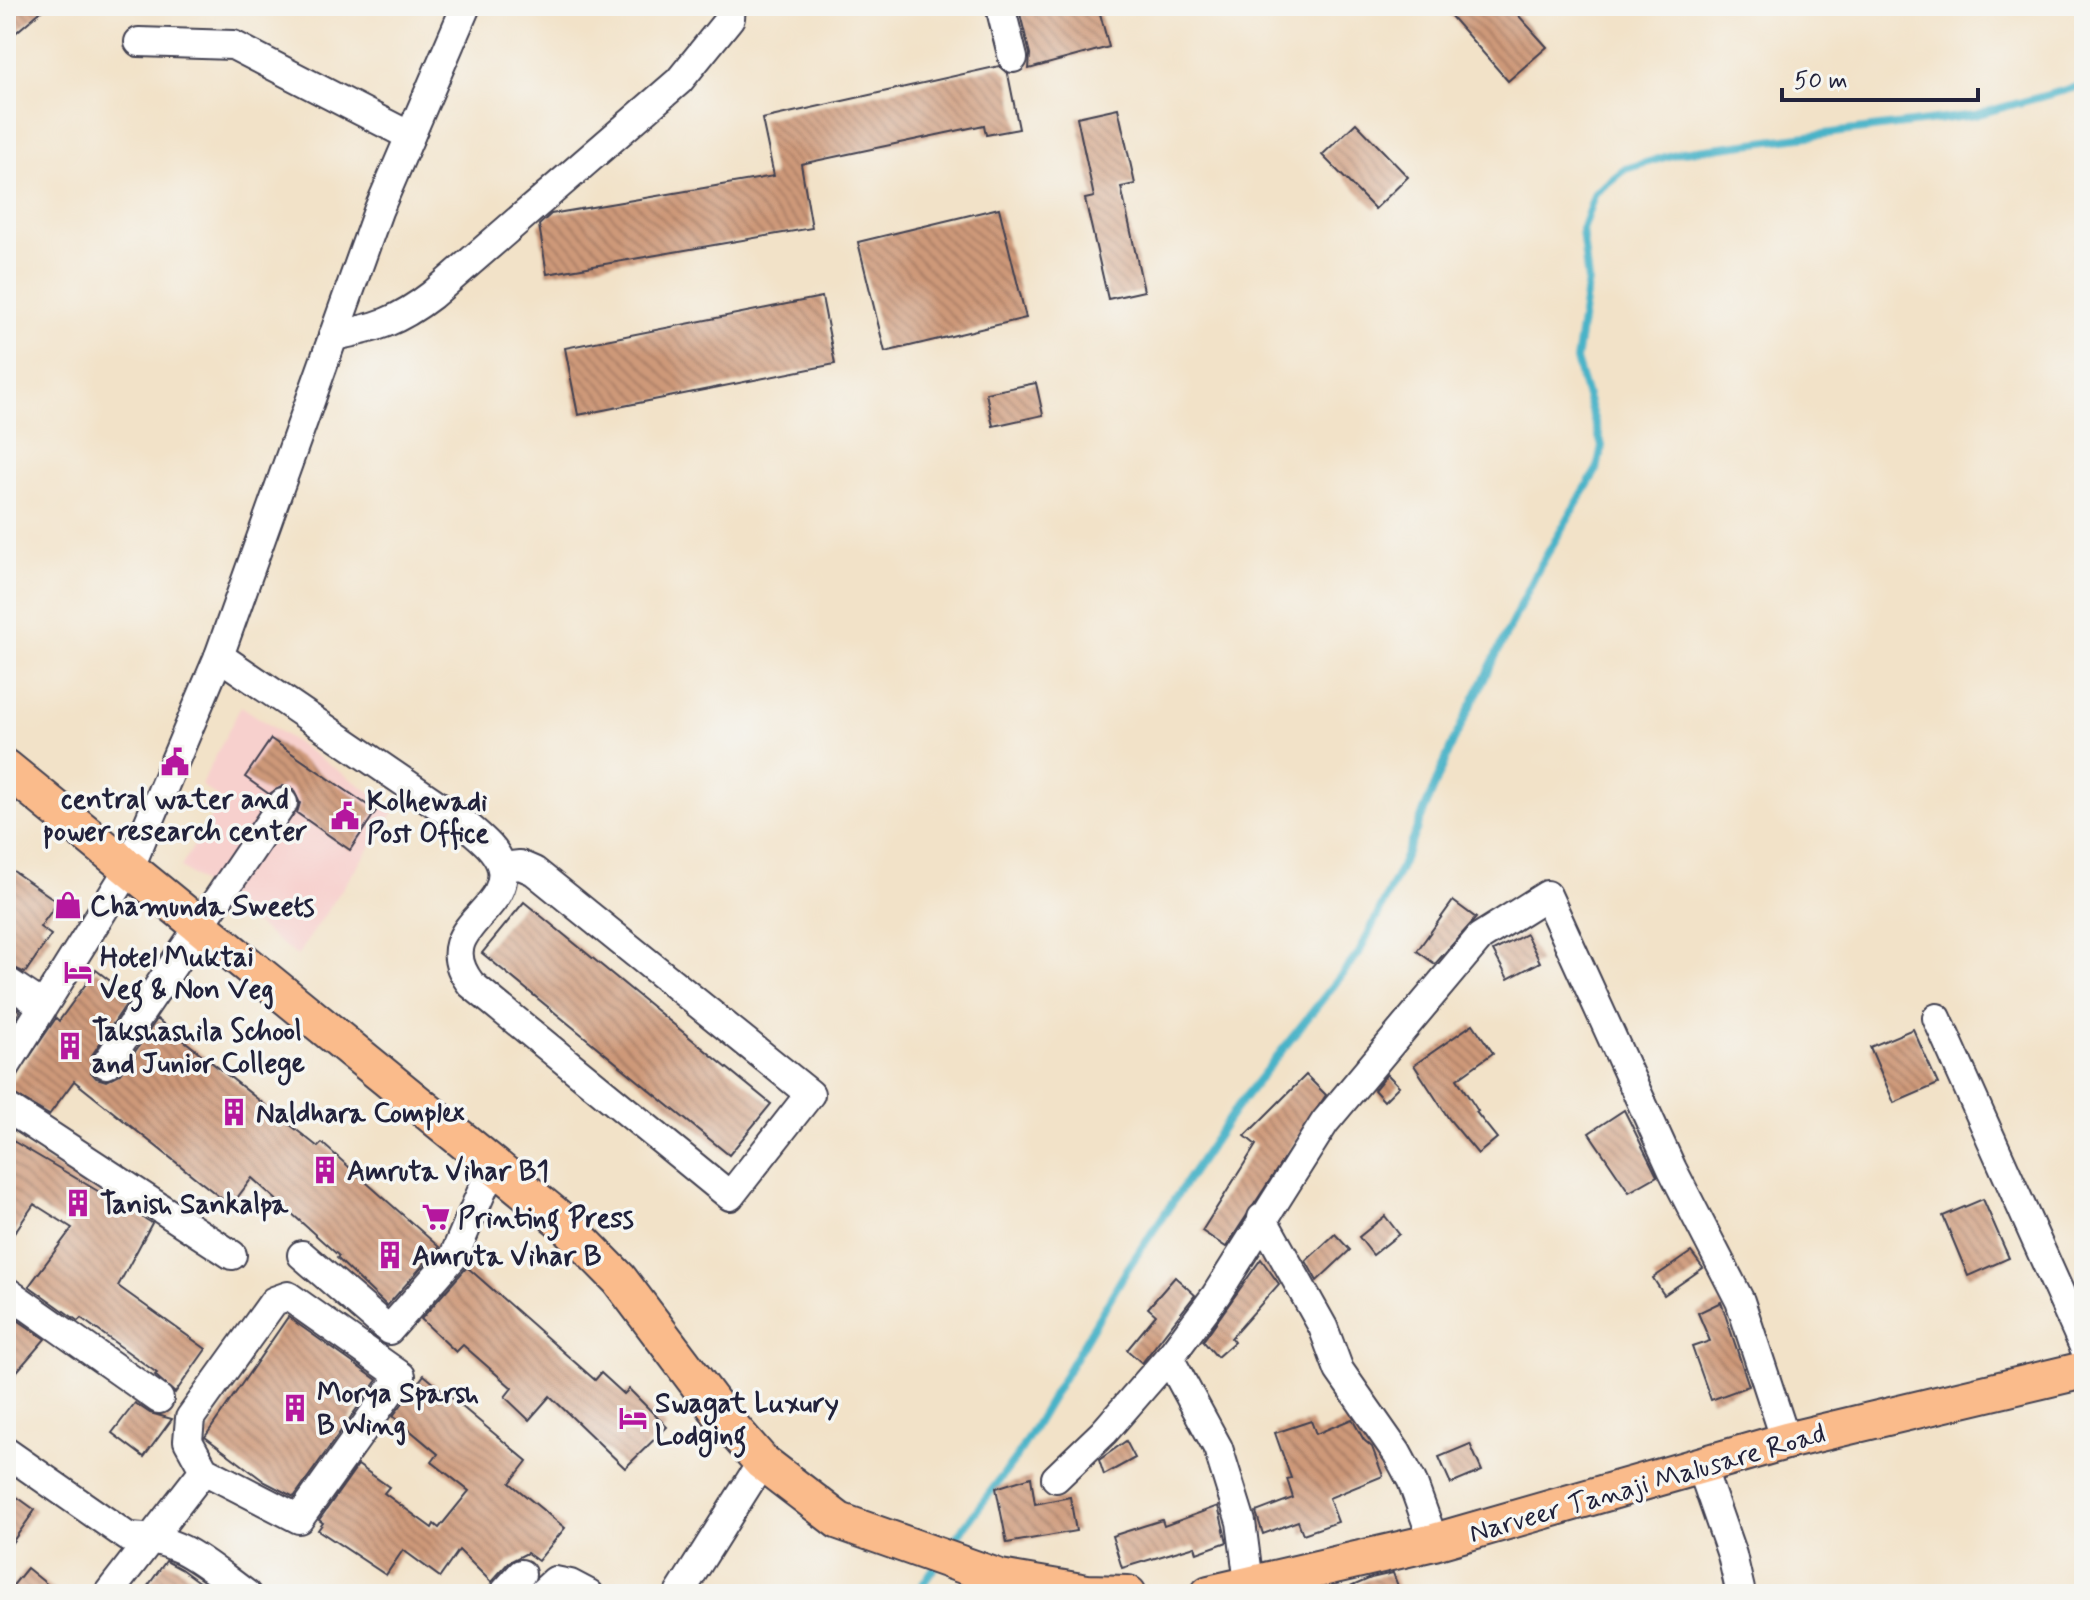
<svg xmlns="http://www.w3.org/2000/svg" width="2090" height="1600" font-family="Mynerve,sans-serif">
  <style>
    .built { fill: #f7d0cd }
    .lines { fill: none; stroke-linecap: round; stroke-linejoin: round }
    .stream { stroke: #4ab3c8; stroke-width: 8 }
    .building { fill: url(#building-back-hatch) }
    .minor-casing { stroke: #413f50; stroke-width: 32 }
    .major-casing { stroke: #413f50; stroke-width: 40 }
    .minor { stroke: #fff; stroke-width: 28 }
    .major { stroke: #fabb8b; stroke-width: 36 }
    .labels { text-anchor: middle; stroke-width: 7; stroke-linejoin: round; paint-order: stroke }
    .poi-label { font-size: 28px; font-weight: bold; fill: #22223b; stroke: #f6f6f2; text-anchor: start }
    .street-label { font-size: 28px; fill: #22223b; stroke: #f6f6f2 }
  </style>
  <defs>
    <pattern id="building-back-hatch" width="6" height="6" patternUnits="userSpaceOnUse" patternTransform="scale(2)"><rect width="6" height="6" fill="#ce9979"/><path d="M-1 5l2 2M0 0l6 6M5-1l2 2" fill="none" stroke="#a77c64"/></pattern>
  </defs>
  <rect width="100%" height="100%" fill="#f6f6f2"/>
  <filter id="ink" filterUnits="userSpaceOnUse"><feTurbulence type="fractalNoise" baseFrequency=".0125" numOctaves="2"/><feDisplacementMap in="SourceGraphic" scale="16" xChannelSelector="R" yChannelSelector="G"/><feConvolveMatrix kernelMatrix="1 2 1 2 8 2 1 2 1" color-interpolation-filters="sRGB"/></filter>
  <filter id="wash" filterUnits="userSpaceOnUse"><feTurbulence type="fractalNoise" baseFrequency=".006" numOctaves="4" result="noise"/><feDisplacementMap in="SourceGraphic" scale="32" xChannelSelector="R" yChannelSelector="G"/><feGaussianBlur stdDeviation="1.8" result="paint"/><feColorMatrix in="noise" values="0 0 0 0 0 0 0 0 0 0 0 0 0 0 0 0 0 1.4 0 .05"/><feComposite in="paint" operator="in"/></filter>
  <g filter="url(#wash)">
    <rect width="100%" height="100%" fill="#f2e2c8"/>
    <path class="built" d="M241,706L396,809L297,956L181,867L221,800L201,785Z"/>
    <g class="lines">
      <g class="stream">
        <path d="M946,1551L1016,1458L1128,1268L1234,1111L1359,953L1399,871L1453,742L1539,568L1597,469L1602,446L1576,360L1588,281L1582,230L1595,193L1625,169L1682,152L1975,115L2084,85"/>
        <path d="M916,1594L936,1565"/>
      </g>
    </g>
    <g id="blocks">
      <g class="building">
        <path d="M6,6H47L6,41Z"/>
        <path d="M1018,6H1098L1109,47L1029,69L1030,54Z"/>
        <path d="M1442,6H1510L1547,47L1508,81Z"/>
        <path d="M999,66L1008,74L1019,129L986,135L984,125L801,164L812,228L547,274L539,225L551,214L774,176L762,119Z"/>
        <path d="M1118,108L1135,184L1121,187L1144,291L1108,299L1085,199L1094,197L1077,117Z"/>
        <path d="M1356,123L1408,177L1375,209L1322,155Z"/>
        <path d="M999,208L1026,318L885,352L858,242Z"/>
        <path d="M822,297L835,364L578,415L565,348Z"/>
        <path d="M1036,383L1043,415L993,426L986,393Z"/>
        <path d="M271,739L376,811L350,850L297,813L300,803L293,789L283,786L269,794L245,777Z"/>
        <path d="M6,866L58,902L40,927L51,935L25,973L6,964Z"/>
        <path d="M1453,901L1476,918L1435,964L1417,951Z"/>
        <path d="M524,902L771,1104L729,1155L482,953Z"/>
        <path d="M1526,934L1540,962L1508,979L1493,951Z"/>
        <path d="M96,970L131,997L92,1055L90,1071L96,1078L106,1081L120,1074L157,1019L318,1147L322,1143L439,1247L387,1306L337,1258L339,1256L252,1178L231,1206L74,1081L49,1115L7,1090L56,1018L59,1021Z"/>
        <path d="M6,1001L20,1011L6,1034Z"/>
        <path d="M1473,1024L1493,1053L1457,1079L1478,1111L1476,1112L1497,1138L1478,1154L1449,1119L1414,1065Z"/>
        <path d="M1913,1029L1938,1084L1894,1103L1870,1047Z"/>
        <path d="M1387,1074L1399,1086L1384,1101L1374,1090Z"/>
        <path d="M1306,1075L1326,1095L1226,1247L1202,1231L1256,1145L1245,1136Z"/>
        <path d="M1624,1110L1657,1176L1629,1192L1589,1133Z"/>
        <path d="M13,1141L152,1223L118,1286L206,1349L175,1393L155,1375L157,1373L81,1318L78,1321L29,1286L72,1228L34,1204L6,1245V1151Z"/>
        <path d="M1983,1199L2009,1258L1968,1276L1943,1216Z"/>
        <path d="M1385,1216L1399,1234L1373,1255L1359,1237Z"/>
        <path d="M1335,1234L1350,1250L1317,1281L1306,1261Z"/>
        <path d="M1691,1252L1703,1268L1664,1295L1653,1278Z"/>
        <path d="M1261,1259L1279,1284L1231,1338L1234,1342L1217,1357L1203,1341Z"/>
        <path d="M467,1267L595,1380L601,1373L624,1394L629,1389L667,1427L625,1468L550,1396L529,1420L505,1397L512,1388L463,1345L456,1352L421,1319Z"/>
        <path d="M1175,1277L1195,1295L1142,1363L1127,1350L1156,1315L1148,1308Z"/>
        <path d="M1721,1302L1749,1386L1711,1400L1692,1347L1710,1341L1698,1313Z"/>
        <path d="M9,1314L45,1339L6,1384V1317Z"/>
        <path d="M288,1317L377,1380L294,1497L265,1482L205,1437Z"/>
        <path d="M424,1375L527,1461L510,1483L565,1528L538,1561L527,1553L509,1562L491,1582L459,1550L440,1577L403,1550L386,1575L318,1530L323,1523L319,1520L358,1465L389,1487L384,1493L432,1528L434,1524L439,1528L469,1491L432,1462L438,1454L393,1416Z"/>
        <path d="M135,1403L150,1413L172,1419L144,1457L112,1433Z"/>
        <path d="M1352,1419L1364,1440L1372,1447L1383,1476L1329,1498L1338,1522L1303,1534L1298,1521L1263,1534L1256,1512L1293,1498L1287,1479L1291,1478L1275,1433L1311,1421L1316,1434Z"/>
        <path d="M1126,1441L1135,1458L1104,1475L1099,1460Z"/>
        <path d="M1470,1444L1482,1471L1451,1484L1439,1457Z"/>
        <path d="M1031,1477L1035,1504L1070,1497L1076,1531L1007,1543L996,1488Z"/>
        <path d="M6,1489L35,1510L6,1551Z"/>
        <path d="M1218,1506L1227,1542L1197,1553L1195,1546L1122,1568L1112,1536L1162,1520L1164,1526Z"/>
        <path d="M166,1561L181,1569L215,1594H142Z"/>
        <path d="M27,1568L59,1594H6Z"/>
        <path d="M1393,1573L1401,1594H1334L1371,1578Z"/>
      </g>
    </g>
  </g>
  <g filter="url(#ink)">
    <use href="#blocks" fill-opacity="0" stroke="#413f50" stroke-width="2"/>
    <g class="lines">
      <defs>
        <g id="minor">
          <path d="M1000,6L1013,58"/>
          <path d="M139,42L233,45L410,136"/>
          <path d="M333,336C376,328 397,322 432,295L679,81L730,18L731,6"/>
          <path d="M219,656L464,823C477,835 495,847 501,865C515,912 427,927 471,984L730,1196L810,1094L534,871L520,865L502,867"/>
          <path d="M6,981L42,1005"/>
          <path d="M1937,1018L2084,1347"/>
          <path d="M106,1064L283,803"/>
          <path d="M6,1066L130,867L219,656L378,211L466,6"/>
          <path d="M6,1107L232,1255"/>
          <path d="M1262,1218L1323,1327L1339,1370L1397,1453L1412,1481L1434,1542"/>
          <path d="M302,1255L389,1330L454,1256L494,1163"/>
          <path d="M6,1291L159,1399"/>
          <path d="M6,1452L128,1537C180,1537 206,1565 246,1594"/>
          <path d="M1701,1466L1732,1555L1741,1594"/>
          <path d="M1056,1478L1104,1432L1171,1355"/>
          <path d="M1249,1583L1241,1522L1218,1448L1169,1358L1216,1295L1325,1122L1480,937L1547,895L1672,1169L1740,1301L1786,1441"/>
          <path d="M108,1594L204,1470L188,1441L190,1418L274,1301L288,1296L401,1376L299,1519L204,1470"/>
          <path d="M503,1594L521,1574"/>
          <path d="M541,1594L555,1581L570,1584L589,1594"/>
          <path d="M679,1594L762,1462"/>
        </g>
        <g id="major">
          <path d="M6,768L563,1222L619,1279L726,1421L762,1462L839,1521L1000,1578L1087,1593L1128,1594"/>
          <path d="M1209,1594L1434,1542L1786,1441L2084,1370"/>
        </g>
      </defs>
      <use href="#minor" class="minor-casing"/>
      <use href="#major" class="major-casing"/>
      <use href="#minor" class="minor"/>
      <use href="#major" class="major"/>
    </g>
  </g>
  <defs>
    <symbol id="civic-bare" viewBox="-9 -9 18 18"><path d="M-.6-6.5H3V-4.5H.6V-3L4-1V1h2V6H-6V1h2V-1L-.6-3ZM-1.2 2.5V6h2.4V2.5Z" fill="#b5179e" stroke="#f6f6f2" stroke-width="2.5" paint-order="stroke"/></symbol>
    <symbol id="shop-bare" viewBox="-9 -9 18 18"><path d="M-5-2.5h2.3a2.7 3.5 0 0 1 5.4 0H5L5.5 6h-11ZM-1.5-2.5h3a1.5 2.3 0 0 0-3 0Z" fill="#b5179e" stroke="#f6f6f2" stroke-width="2.5" paint-order="stroke"/></symbol>
    <symbol id="hotel-bare" viewBox="-9 -9 18 18"><path d="M-6-4.5h1.5V1H6V5H4.5V3h-9V5H-6ZM-4 0a1.8 1.8 0 1 1 3.6 0ZM.5 0V-2.5h3Q6-2.5 6 0Z" fill="#b5179e" stroke="#f6f6f2" stroke-width="2.5" paint-order="stroke"/></symbol>
    <symbol id="building-bare" viewBox="-9 -9 18 18"><path d="M-4-6H4V6H1V3H-1V6H-4ZM-2.5-4.3h1.7v1.8h-1.7ZM.8-4.3h1.7v1.8H.8ZM-2.5-1h1.7V.8h-1.7ZM.8-1h1.7V.8H.8Z" fill="#b5179e" stroke="#f6f6f2" stroke-width="2.5" paint-order="stroke"/></symbol>
    <symbol id="supermarket-bare" viewBox="-9 -9 18 18"><path d="M-6-5.5h2.5l.6 2H6L4.5 2H-2.5L-4.4-4H-6ZM-1.5 3.2a1.3 1.3 0 1 0 .1 0ZM3 3.2a1.3 1.3 0 1 0 .1 0Z" fill="#b5179e" stroke="#f6f6f2" stroke-width="2.5" paint-order="stroke"/></symbol>
  </defs>
  <g fill-rule="evenodd">
    <use href="#civic-bare" x="155" y="742" width="40" height="40"/>
    <use href="#civic-bare" x="325" y="796" width="40" height="40"/>
    <use href="#shop-bare" x="48" y="885" width="40" height="40"/>
    <use href="#hotel-bare" x="58" y="952" width="40" height="40"/>
    <use href="#building-bare" x="50" y="1026" width="40" height="40"/>
    <use href="#building-bare" x="214" y="1092" width="40" height="40"/>
    <use href="#building-bare" x="305" y="1150" width="40" height="40"/>
    <use href="#building-bare" x="58" y="1183" width="40" height="40"/>
    <use href="#supermarket-bare" x="416" y="1197" width="40" height="40"/>
    <use href="#building-bare" x="370" y="1235" width="40" height="40"/>
    <use href="#building-bare" x="275" y="1388" width="40" height="40"/>
    <use href="#hotel-bare" x="613" y="1398" width="40" height="40"/>
  </g>
  <g class="labels">
    <g class="poi-label">
      <text x="175" y="808" text-anchor="middle">central water and<tspan x="175" dy="32">power research center</tspan></text>
      <text x="367" y="810">Kolhewadi<tspan x="367" dy="32">Post Office</tspan></text>
      <text x="90" y="915">Chamunda Sweets</text>
      <text x="100" y="966">Hotel Muktai<tspan x="100" dy="32">Veg &amp; Non Veg</tspan></text>
      <text x="92" y="1040">Takshashila School<tspan x="92" dy="32">and Junior College</tspan></text>
      <text x="256" y="1122">Naldhara Complex</text>
      <text x="347" y="1180">Amruta Vihar B1</text>
      <text x="100" y="1213">Tanish Sankalpa</text>
      <text x="458" y="1227">Printing Press</text>
      <text x="412" y="1265">Amruta Vihar B</text>
      <text x="317" y="1402">Morya Sparsh<tspan x="317" dy="32">B Wing</tspan></text>
      <text x="655" y="1412">Swagat Luxury<tspan x="655" dy="32">Lodging</tspan></text>
    </g>
    <g class="street-label">
      <text transform="translate(1647 1482) rotate(-16)" y="10">Narveer Tanaji Malusare Road</text>
    </g>
  </g>
  <rect width="2090" height="1600" fill="none" stroke="#f6f6f2" stroke-width="32"/>
  <path d="M1782 88v12h196v-12" fill="none" stroke="#22223b" stroke-width="4"/>
  <text x="1794" y="88" font-size="24" fill="#22223b" stroke="#f6f6f2" stroke-width="6" paint-order="stroke">50 m</text>
</svg>
